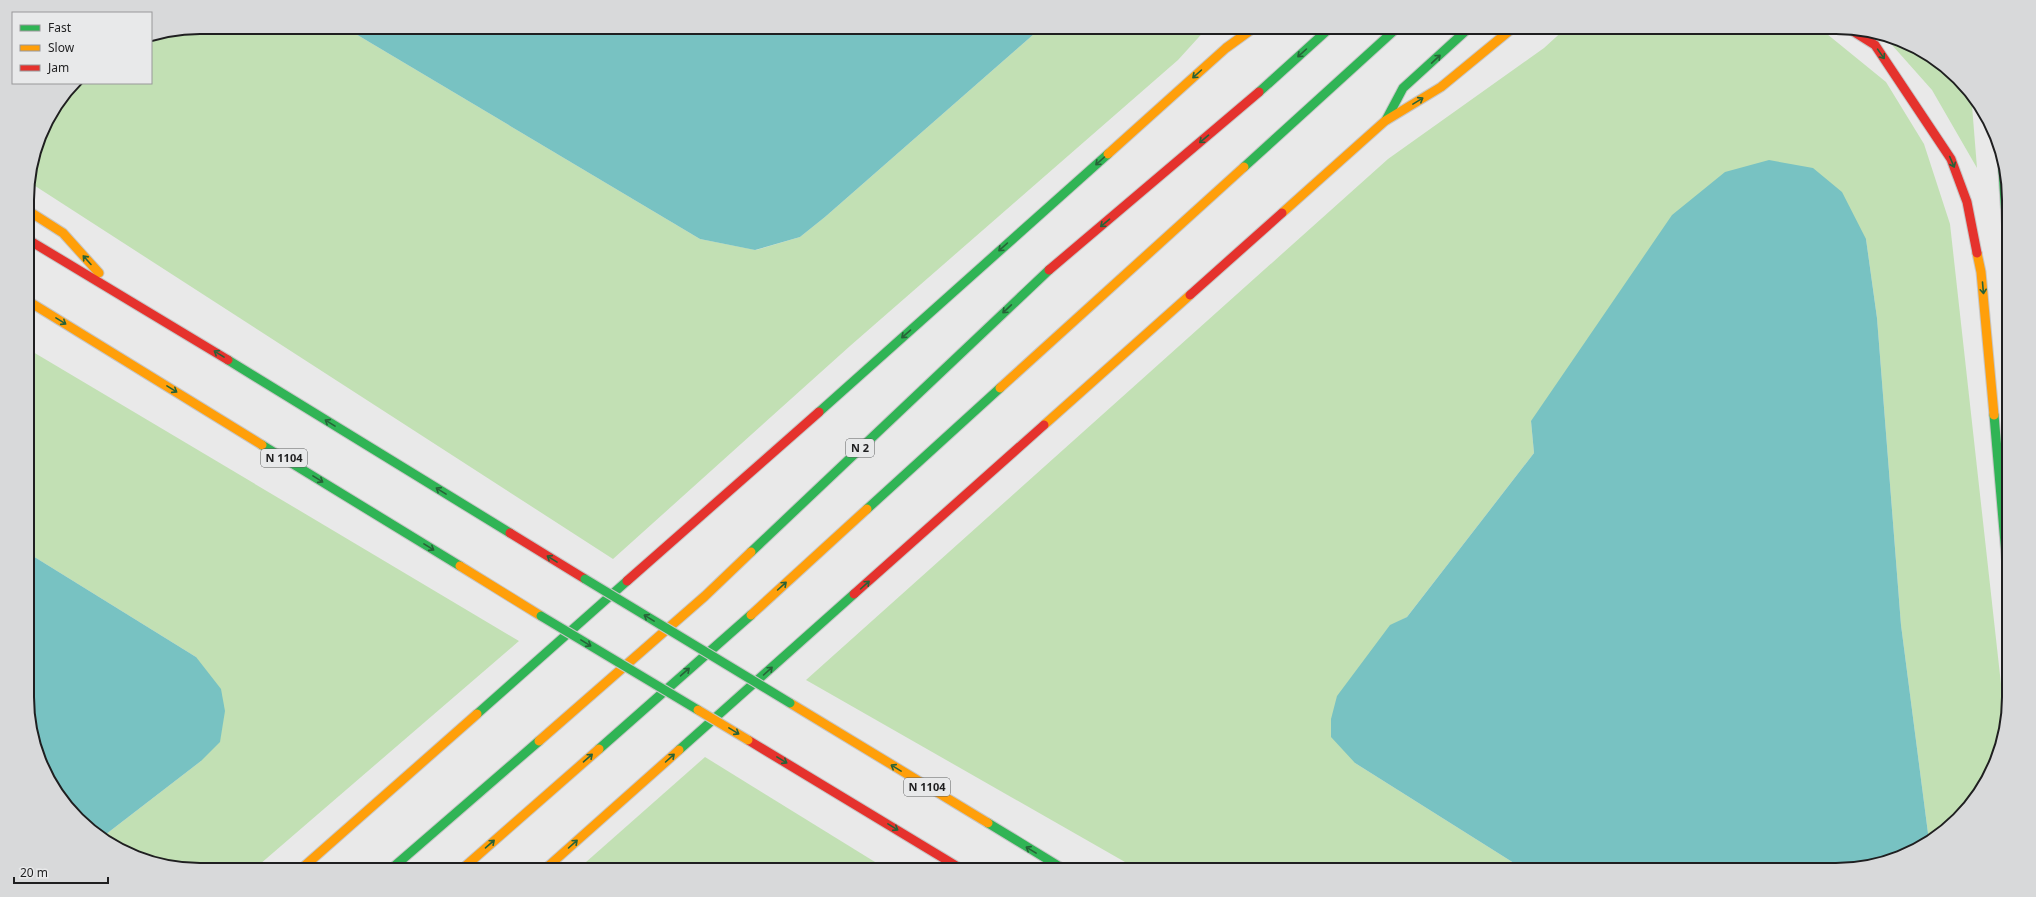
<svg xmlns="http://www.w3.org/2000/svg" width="2036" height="897" font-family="'Noto Sans',sans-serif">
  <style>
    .green { fill: #c2e0b4 }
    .water { fill: #78c2c2 }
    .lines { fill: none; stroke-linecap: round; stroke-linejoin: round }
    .fast-casing { stroke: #c7c7c7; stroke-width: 11 }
    .slow-casing { stroke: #c7c7c7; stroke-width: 11 }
    .jam-casing { stroke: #c7c7c7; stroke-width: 11 }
    .fast { stroke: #30b455; stroke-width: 9 }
    .slow { stroke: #ff9f0a; stroke-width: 9 }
    .jam { stroke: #e5322d; stroke-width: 9 }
    .fast-bridge-casing { stroke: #c7c7c7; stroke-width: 11; stroke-linecap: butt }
    .slow-bridge-casing { stroke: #c7c7c7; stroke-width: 11; stroke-linecap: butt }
    .fast-bridge { stroke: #30b455; stroke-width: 9 }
    .slow-bridge { stroke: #ff9f0a; stroke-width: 9 }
    .oneway { stroke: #276238 }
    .labels { text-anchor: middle; stroke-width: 4; stroke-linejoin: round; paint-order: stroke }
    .shield { fill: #e8e9ea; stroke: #5b5c5d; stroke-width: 1 }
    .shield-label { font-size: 11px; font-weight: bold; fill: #1f1f20 }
    .rim { fill: none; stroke: #1f1f20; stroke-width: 2 }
  </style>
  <rect width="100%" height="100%" fill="#e9e9e9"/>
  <g class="green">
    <path d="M200,27H344L700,239L756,250L800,237L825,217L1042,27H1208L1178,60L850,346L613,559L29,182L45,124L76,83H151V37Z"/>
    <path d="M1567,27H1812L1827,34L1886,82L1924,144L1950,224L2005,720C2002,734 2000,749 1996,762C1987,789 1954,828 1929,841L1901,625L1877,318L1866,239L1531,421L1534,453L1407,617L1390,626L1355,763L1525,870H1139L806,680L1388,159L1544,48Z"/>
    <path d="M1884,36C1922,44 1945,66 1971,93L1977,168L1932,90Z"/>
    <path d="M28,349L519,641L253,870H200L134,857L101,838L201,761L196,657L28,553Z"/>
    <path d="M705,757L888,870H577Z"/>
  </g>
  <g class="water">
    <path d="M344,27H1042L825,217L800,237L755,250L700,239Z"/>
    <path d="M1769,160L1813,168L1842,192L1866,239L1877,318L1901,625L1929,841L1892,861L1847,870H1525L1355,763L1331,737V719L1337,696L1390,625L1407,617L1534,453L1531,421L1672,215L1725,172Z"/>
    <path d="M28,553L196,657L221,689L225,711L220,742L201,761L101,838L95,834L63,803L40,764L29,720Z"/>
  </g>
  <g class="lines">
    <defs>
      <g id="fast">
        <path d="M1259,92L1331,27"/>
        <path d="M1386,120L1403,88L1470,27"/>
        <path d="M2002,155L2008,249"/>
        <path d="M1244,167L1398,27"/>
        <path d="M228,360L510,533"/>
        <path d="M819,412L1108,154"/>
        <path d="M1994,415L2009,590"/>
        <path d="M262,445L460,566"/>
        <path d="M867,509L1000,388"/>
        <path d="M751,552L1049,270"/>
        <path d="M477,714L627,581"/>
        <path d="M599,749L751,615"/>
        <path d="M679,750L854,594"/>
        <path d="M988,823L1065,870"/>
        <path d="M390,870L539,741"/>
      </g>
      <g id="slow">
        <path d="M1108,154L1226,48L1255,27"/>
        <path d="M27,210L63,233L99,273"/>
        <path d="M1282,213L1385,121L1441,87L1514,27"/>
        <path d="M1977,253L1981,272L1994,415"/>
        <path d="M28,301L262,445"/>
        <path d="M1000,388L1244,167"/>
        <path d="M1044,425L1190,295"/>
        <path d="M460,566L541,616"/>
        <path d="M751,615L867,509"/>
        <path d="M790,703L988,823"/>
        <path d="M539,741L705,596L751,552"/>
        <path d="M300,870L477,714"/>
        <path d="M461,870L599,749"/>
        <path d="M544,870L679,750"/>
      </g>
      <g id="jam">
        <path d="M1851,30L1875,45L1951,159L1967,202L1977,253"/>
        <path d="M27,239L228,360"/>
        <path d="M1049,270L1259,92"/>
        <path d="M1190,295L1282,213"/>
        <path d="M510,533L585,579"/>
        <path d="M627,581L819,412"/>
        <path d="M854,594L1044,425"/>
        <path d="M748,740L963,870"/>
      </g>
    </defs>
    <use href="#fast" class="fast-casing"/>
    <use href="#slow" class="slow-casing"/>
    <use href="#jam" class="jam-casing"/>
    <use href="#fast" class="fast"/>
    <use href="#slow" class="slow"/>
    <use href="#jam" class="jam"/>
    <defs>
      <g id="fast-bridge">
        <path d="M585,579L790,703"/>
        <path d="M541,616L698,710"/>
      </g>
      <path id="slow-bridge" d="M698,710L748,740"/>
    </defs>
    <use href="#fast-bridge" class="fast-bridge-casing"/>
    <use href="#slow-bridge" class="slow-bridge-casing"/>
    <use href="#fast-bridge" class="fast-bridge"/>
    <use href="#slow-bridge" class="slow-bridge"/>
  </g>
  <defs><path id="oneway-shaft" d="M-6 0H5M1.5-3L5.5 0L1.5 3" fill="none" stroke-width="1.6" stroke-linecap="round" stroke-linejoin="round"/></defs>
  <g class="oneway">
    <use href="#oneway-shaft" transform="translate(1302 53) rotate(138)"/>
    <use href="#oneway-shaft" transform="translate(1881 54) rotate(55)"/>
    <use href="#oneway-shaft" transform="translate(1436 59) rotate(-43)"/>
    <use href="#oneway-shaft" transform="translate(1197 74) rotate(138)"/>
    <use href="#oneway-shaft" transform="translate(1418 101) rotate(-31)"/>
    <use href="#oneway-shaft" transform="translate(1204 139) rotate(140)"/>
    <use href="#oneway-shaft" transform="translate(1100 161) rotate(138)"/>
    <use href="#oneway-shaft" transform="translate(1952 162) rotate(67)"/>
    <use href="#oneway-shaft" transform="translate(1105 223) rotate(140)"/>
    <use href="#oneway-shaft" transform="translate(1003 247) rotate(138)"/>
    <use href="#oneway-shaft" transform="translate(87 260) rotate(-132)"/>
    <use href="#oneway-shaft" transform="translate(1983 288) rotate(85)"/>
    <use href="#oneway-shaft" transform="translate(1007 309) rotate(137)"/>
    <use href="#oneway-shaft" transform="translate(61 321) rotate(32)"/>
    <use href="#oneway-shaft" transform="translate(906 334) rotate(139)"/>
    <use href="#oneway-shaft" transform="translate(219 354) rotate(-148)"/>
    <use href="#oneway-shaft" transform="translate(172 389) rotate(32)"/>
    <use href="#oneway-shaft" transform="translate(330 423) rotate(-148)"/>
    <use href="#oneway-shaft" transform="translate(318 479) rotate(32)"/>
    <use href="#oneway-shaft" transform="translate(441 491) rotate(-148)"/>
    <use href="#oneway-shaft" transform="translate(429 547) rotate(32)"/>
    <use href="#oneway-shaft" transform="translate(552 559) rotate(-148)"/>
    <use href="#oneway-shaft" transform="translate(865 585) rotate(-42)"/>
    <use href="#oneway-shaft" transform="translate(782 586) rotate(-42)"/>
    <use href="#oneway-shaft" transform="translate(649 618) rotate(-149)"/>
    <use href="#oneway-shaft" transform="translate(586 643) rotate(31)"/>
    <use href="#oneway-shaft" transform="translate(768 671) rotate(-42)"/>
    <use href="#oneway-shaft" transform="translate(685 672) rotate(-41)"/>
    <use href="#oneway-shaft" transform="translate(734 731) rotate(31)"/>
    <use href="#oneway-shaft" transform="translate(588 758) rotate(-41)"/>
    <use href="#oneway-shaft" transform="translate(670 758) rotate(-42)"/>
    <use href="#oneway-shaft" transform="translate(782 760) rotate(31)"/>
    <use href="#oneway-shaft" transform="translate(896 768) rotate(-149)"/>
    <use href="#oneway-shaft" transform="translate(893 827) rotate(31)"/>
    <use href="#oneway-shaft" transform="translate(490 844) rotate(-41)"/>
    <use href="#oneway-shaft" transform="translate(573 844) rotate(-42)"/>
    <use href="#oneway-shaft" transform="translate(1031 850) rotate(-149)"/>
  </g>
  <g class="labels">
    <g class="shield">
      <rect x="846" y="439" width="28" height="18" rx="3"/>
      <rect x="261" y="449" width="46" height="18" rx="3"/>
      <rect x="904" y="778" width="46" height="18" rx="3"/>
    </g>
    <g class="shield-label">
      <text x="860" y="452">N 2</text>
      <text x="284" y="462">N 1104</text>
      <text x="927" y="791">N 1104</text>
    </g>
  </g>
  <path d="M0 0H2036V897H0ZM200 34H1836A166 166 0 0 1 2002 200V697A166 166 0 0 1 1836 863H200A166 166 0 0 1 34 697V200A166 166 0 0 1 200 34Z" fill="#d8d9da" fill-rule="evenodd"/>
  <path class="rim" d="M200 34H1836A166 166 0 0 1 2002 200V697A166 166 0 0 1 1836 863H200A166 166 0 0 1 34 697V200A166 166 0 0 1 200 34Z"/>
  <rect x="12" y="12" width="140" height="72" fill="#e8e9ea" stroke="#989899"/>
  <rect x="20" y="25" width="20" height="6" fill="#30b455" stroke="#989899"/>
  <text x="48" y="32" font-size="12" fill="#1f1f20">Fast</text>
  <rect x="20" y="45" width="20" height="6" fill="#ff9f0a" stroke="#989899"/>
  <text x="48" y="52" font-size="12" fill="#1f1f20">Slow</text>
  <rect x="20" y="65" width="20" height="6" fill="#e5322d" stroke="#989899"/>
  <text x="48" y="72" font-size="12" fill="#1f1f20">Jam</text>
  <path d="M14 877v6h94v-6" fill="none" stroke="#1f1f20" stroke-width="2"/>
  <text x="20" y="877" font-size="12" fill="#1f1f20" stroke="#e8e9ea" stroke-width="3" paint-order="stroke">20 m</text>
</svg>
